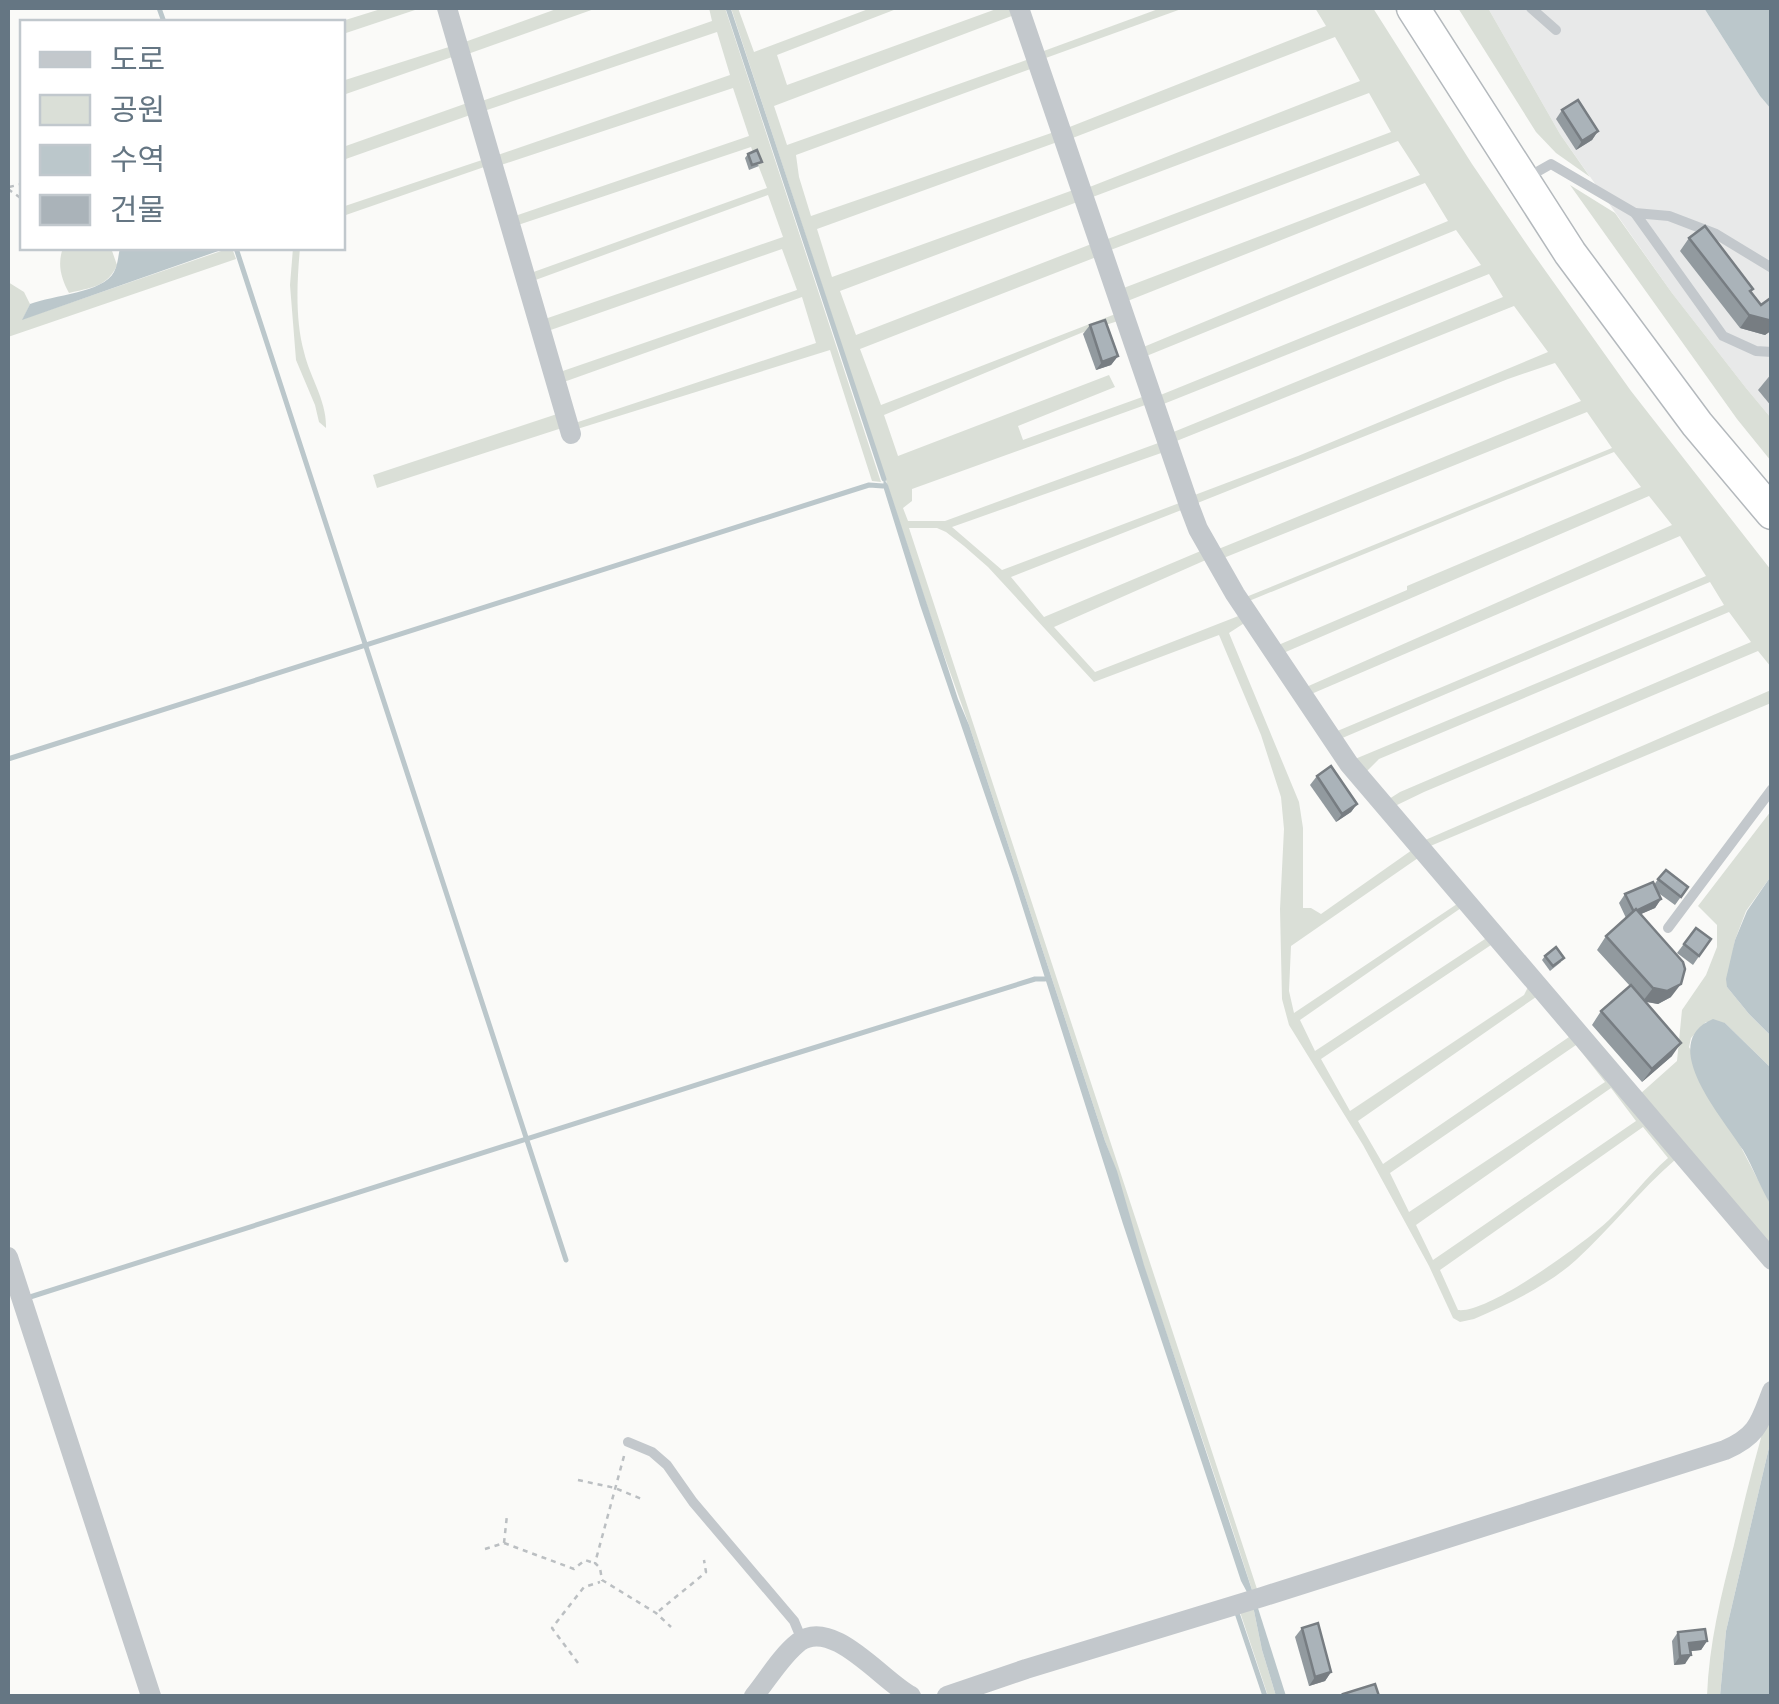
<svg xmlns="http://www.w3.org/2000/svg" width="1779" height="1704" font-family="Mulish,'Noto Sans KR',sans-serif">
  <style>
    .built { fill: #e8e9e9 }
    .green { fill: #dadfd7; fill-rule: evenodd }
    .water { fill: #bbc7cb }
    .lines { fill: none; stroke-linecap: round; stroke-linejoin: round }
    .stream { stroke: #bbc7cb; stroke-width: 5 }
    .trunk-casing { stroke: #b4b9bd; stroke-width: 35 }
    .path { stroke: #bbbfc2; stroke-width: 2.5; stroke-dasharray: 5 5; stroke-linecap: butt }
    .service { stroke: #c3c8cc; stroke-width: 10 }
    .minor { stroke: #c3c8cc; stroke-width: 20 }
    .trunk { stroke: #fff; stroke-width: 32 }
    .wall { fill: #929a9f }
    .shaded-wall { fill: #777d82 }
    .building { fill: #aab3b9; stroke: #777d82; stroke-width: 2.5 }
  </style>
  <rect width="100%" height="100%" fill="#fafaf8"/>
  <path class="built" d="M1488,8H1704L1760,96L1771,109V418L1746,388L1672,293L1560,134Z"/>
  <g class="green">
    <path d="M384,8H421L343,34L342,22H339Z"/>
    <path d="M559,8H597L465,55L462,43Z"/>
    <path d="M709,8H725L881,482L872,481L830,350L574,430L572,424L816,343L802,297L561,383L557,373L797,290L782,249L545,332L542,320L783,237L768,195L530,282L528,274L767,188L751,147L515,226L512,217L749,136L733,88L498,166L495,156L730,75L717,32L481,112L479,102L712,21Z"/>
    <path d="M731,8H738L754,52L871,8H899L777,55L787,85L999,8H1014L1017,14L774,106L787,145L1032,58L1036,67L796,155L799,177L811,216L1057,131L1060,141L817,229L832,277L1076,189L1080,201L840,291L856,335L1094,243L1099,256L860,349L881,405L1118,313L1121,320L1081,333L884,415L898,456L1109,375L1115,387L1018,426L1023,440L1145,396L1148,404L912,489V501L903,508L908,521H945L1161,442L1164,452L952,527L1002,570L1182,502L1184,509L1011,577L1044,617L1203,550L1208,559L1054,627L1095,672L1241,615L1246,622L1229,633L1299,802L1303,828V908H1311L1321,914L1412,850L1676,1159C1640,1190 1611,1228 1576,1260C1547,1286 1510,1303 1474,1319L1460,1322L1453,1318L1429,1266L1363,1145L1289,1025L1282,999L1280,909L1284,829L1281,797L1261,735L1219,635L1094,682L988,567L964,546L946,532L937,528H909L1258,1592L1253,1593C1219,1486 1182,1380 1146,1273C1132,1229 1122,1184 1105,1141L969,725L935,630ZM1418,858L1457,904L1294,1013L1289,991L1291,946ZM1461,908L1485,939L1315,1051L1300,1020ZM1491,945L1528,987L1524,995L1350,1111L1321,1059ZM1536,997L1569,1037L1383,1164L1358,1121ZM1576,1045L1605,1082L1409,1212L1390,1173ZM1611,1088L1636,1121L1433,1260L1416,1225ZM1643,1127L1668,1158C1646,1177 1630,1200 1609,1220C1586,1242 1488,1314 1458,1310L1440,1270Z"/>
    <path d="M1161,8H1184L1043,59L1041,52Z"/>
    <path d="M1315,8H1373L1472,164L1532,252L1631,391L1771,570V667L1758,651L1424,792L1395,806L1389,799L1400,792L1751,642L1729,612L1379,759L1366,772L1355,759L1724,605L1710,582L1340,739L1335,732L1706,576L1680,536L1309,695L1304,688L1672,525L1649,496L1281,654L1276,646L1407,590V586L1641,487L1614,452L1249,601L1246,597L1612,448L1587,412L1221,559L1216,550L1581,401L1555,363L1508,379L1195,504L1192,496L1298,456L1548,352L1514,306L1174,442L1171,433L1503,297L1489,274L1161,405L1158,396L1481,265L1456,230L1144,357L1141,348L1448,221L1425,183L1125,302L1121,289L1420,175L1398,141L1108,251L1105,240L1391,132L1369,93L1090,198L1087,188L1360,81L1335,37L1070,139L1067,128L1326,26Z"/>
    <path d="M1458,8H1488L1560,134L1590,177L1556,153L1536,132Z"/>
    <path d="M452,46L455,56L343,95L342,81Z"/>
    <path d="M470,102L473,114L343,160V147Z"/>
    <path d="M485,159L487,166L343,216L342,207Z"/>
    <path d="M1570,185L1615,213L1672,293L1746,388L1771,418V461L1737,419Z"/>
    <path d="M63,248H111L117,265C108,287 89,288 69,293C61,278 57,264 63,248Z"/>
    <path d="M224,248H232L236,259L8,337V282L24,292L30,304L23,319L224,250Z"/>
    <path d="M293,248H300C297,281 295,319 304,352C310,378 327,401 326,428L319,422L315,405L296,360L290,285Z"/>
    <path d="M557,414L562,428L377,488L373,475Z"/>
    <path d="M1771,690V703L1428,847L1423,841Z"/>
    <path d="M1771,811V876L1746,911L1735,940L1727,987L1749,1014L1771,1036V1068L1725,1023L1706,1022L1691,1038L1689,1047L1771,1205V1245L1640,1094L1677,1061L1682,1010L1706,975L1717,947V925L1698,906Z"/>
    <path d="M1771,1403V1439L1726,1631L1720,1696H1707C1709,1644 1721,1595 1734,1545C1745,1497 1757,1450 1771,1403Z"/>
    <path d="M1253,1606L1262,1650L1276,1696H1268L1239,1609Z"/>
  </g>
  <g class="water">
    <path d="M1704,8H1771V109L1760,96Z"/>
    <path d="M120,248H224V249L22,320L30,304C53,295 103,293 114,272C118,265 118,256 120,248Z"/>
    <path d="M884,479L888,485L958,699L969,725L1105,1141L1117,1171L1144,1265L1253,1593L1248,1594L1241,1581L1123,1224L1013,877L920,605L883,486Z"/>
    <path d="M1771,876L1772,1036H1771L1749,1014L1727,987L1726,979L1735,940L1747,911Z"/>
    <path d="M1713,1019L1725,1023L1771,1068V1205C1760,1187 1753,1167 1743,1150C1724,1119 1655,1043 1713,1019Z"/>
    <path d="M1771,1439V1696H1720L1726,1631Z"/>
    <path d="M1257,1605L1286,1696H1276L1262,1650L1253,1606Z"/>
  </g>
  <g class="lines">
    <g class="stream">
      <path d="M159,8L164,22"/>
      <path d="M728,8L884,479"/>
      <path d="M236,248L566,1260"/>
      <path d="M8,759L869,485L883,486"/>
      <path d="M30,1297L765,1063L1035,979H1045"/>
      <path d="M1236,1610L1265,1696"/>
    </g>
    <defs>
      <path id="trunk" d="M1413,8L1570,253L1697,424L1772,513"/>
    </defs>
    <use href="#trunk" class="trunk-casing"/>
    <g class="path">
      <path d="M9,187L22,184"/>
      <path d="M8,189L22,199"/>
      <path d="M624,1456L595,1563L600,1568L602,1580L656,1613L671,1627"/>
      <path d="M578,1480L615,1488L644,1500"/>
      <path d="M504,1543L507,1515"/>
      <path d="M485,1549L504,1543L574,1569L585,1560L594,1563"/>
      <path d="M659,1611C674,1598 691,1585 706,1572L704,1560"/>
      <path d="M578,1663L552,1628L584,1587L600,1582"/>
    </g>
    <g class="service">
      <path d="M1531,8L1556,30"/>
      <path d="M1528,177L1551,164L1635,213L1723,336L1756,351L1772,352"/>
      <path d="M1635,213L1669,216L1716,234L1772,268"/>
      <path d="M1668,928L1772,789"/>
      <path d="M628,1442L652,1452L667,1465L693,1502L794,1621L802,1640"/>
    </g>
    <g class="minor">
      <path d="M447,8L571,434"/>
      <path d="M1019,8L1190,508L1198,529L1235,594L1349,764L1772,1260"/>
      <path d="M8,1257L151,1696"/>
      <path d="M754,1696C768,1679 781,1656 799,1642C833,1617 882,1681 911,1696"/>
      <path d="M947,1696L1026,1669L1262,1597L1725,1450C1758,1436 1760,1422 1772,1391"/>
    </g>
    <use href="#trunk" class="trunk"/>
  </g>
  <g class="wall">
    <path d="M1562,110L1598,131L1592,140L1576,150L1556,119Z"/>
    <path d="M748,154L759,166L749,170L745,158Z"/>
    <path d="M1689,238L1753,289L1751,292L1761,305L1772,297V330L1765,335L1740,328L1680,251Z"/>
    <path d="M1090,325L1118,356L1111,365L1096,370L1083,334Z"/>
    <path d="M1772,373V407L1758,390Z"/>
    <path d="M1317,776L1357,804L1351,812L1336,822L1310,785Z"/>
    <path d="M1658,879L1688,887L1675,905L1657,892L1661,899L1655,908L1641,914L1671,997L1658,1004L1646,1002L1672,1056L1642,1082L1592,1025L1601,1011L1630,986L1597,950L1606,936L1626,918L1619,903L1625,894L1654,885Z"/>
    <path d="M1696,928L1711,939L1693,965L1677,953Z"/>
    <path d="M1545,956L1561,962L1550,971L1542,960Z"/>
    <path d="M1302,1628L1331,1672L1325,1681L1309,1686L1295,1637Z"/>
    <path d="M1678,1632L1707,1641L1701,1650L1690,1651L1685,1664L1674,1665L1672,1641Z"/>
  </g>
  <g class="shaded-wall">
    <path d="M1598,131L1592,140L1576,150L1582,141Z"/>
    <path d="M1749,315L1772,321V330L1765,335L1740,328Z"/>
    <path d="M1118,356L1111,365L1096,370L1102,362Z"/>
    <path d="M1357,804L1351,812L1336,822L1342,814Z"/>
    <path d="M1661,899L1655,908L1627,920L1634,912Z"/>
    <path d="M1681,984L1671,997L1658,1004L1643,1001L1653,988Z"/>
    <path d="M1681,1043L1672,1056L1642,1082L1652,1069Z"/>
    <path d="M1707,1641L1701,1650L1683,1652L1689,1643Z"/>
    <path d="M1691,1655L1685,1664L1674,1665L1680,1656Z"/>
    <path d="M1331,1672L1325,1681L1309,1686L1315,1677Z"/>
  </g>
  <g class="building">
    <path d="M1578,100L1598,131L1582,141L1562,110Z"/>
    <path d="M757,150L762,162L752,165L748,154Z"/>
    <path d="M1705,226L1753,289L1750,291L1761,305L1772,297V321L1749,315L1689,238Z"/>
    <path d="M1105,320L1118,356L1102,362L1090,325Z"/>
    <path d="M1331,766L1357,804L1342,814L1317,776Z"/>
    <path d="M1666,870L1688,887L1681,897L1658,879Z"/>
    <path d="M1653,882L1661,899L1634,912L1625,894Z"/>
    <path d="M1636,909L1683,962L1685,969L1681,984L1667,991L1653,988L1606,936Z"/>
    <path d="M1696,928L1711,939L1699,956L1684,944Z"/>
    <path d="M1556,947L1564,958L1553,966L1545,956Z"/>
    <path d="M1631,985L1681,1043L1652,1069L1601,1011Z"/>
    <path d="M1318,1623L1331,1672L1315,1677L1302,1628Z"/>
    <path d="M1705,1629L1707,1641L1689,1643L1691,1655L1680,1656L1678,1632Z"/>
    <path d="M1375,1684L1379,1696H1344L1343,1694Z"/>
  </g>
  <rect width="1779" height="1704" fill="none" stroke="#657683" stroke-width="20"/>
  <rect x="20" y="20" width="325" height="230" fill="#ffffff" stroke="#c1c8cd" stroke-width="2.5"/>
  <rect x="40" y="52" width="50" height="15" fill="#c3c8cc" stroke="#c1c8cd" stroke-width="2.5"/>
  <text x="110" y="70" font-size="30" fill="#657683">도로</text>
  <rect x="40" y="95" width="50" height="30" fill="#dadfd7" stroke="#c1c8cd" stroke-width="2.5"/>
  <text x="110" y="120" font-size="30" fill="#657683">공원</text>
  <rect x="40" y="145" width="50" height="30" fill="#bbc7cb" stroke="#c1c8cd" stroke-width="2.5"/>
  <text x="110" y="170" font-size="30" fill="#657683">수역</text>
  <rect x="40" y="195" width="50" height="30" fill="#aab3b9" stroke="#c1c8cd" stroke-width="2.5"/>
  <text x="110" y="220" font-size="30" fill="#657683">건물</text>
</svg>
